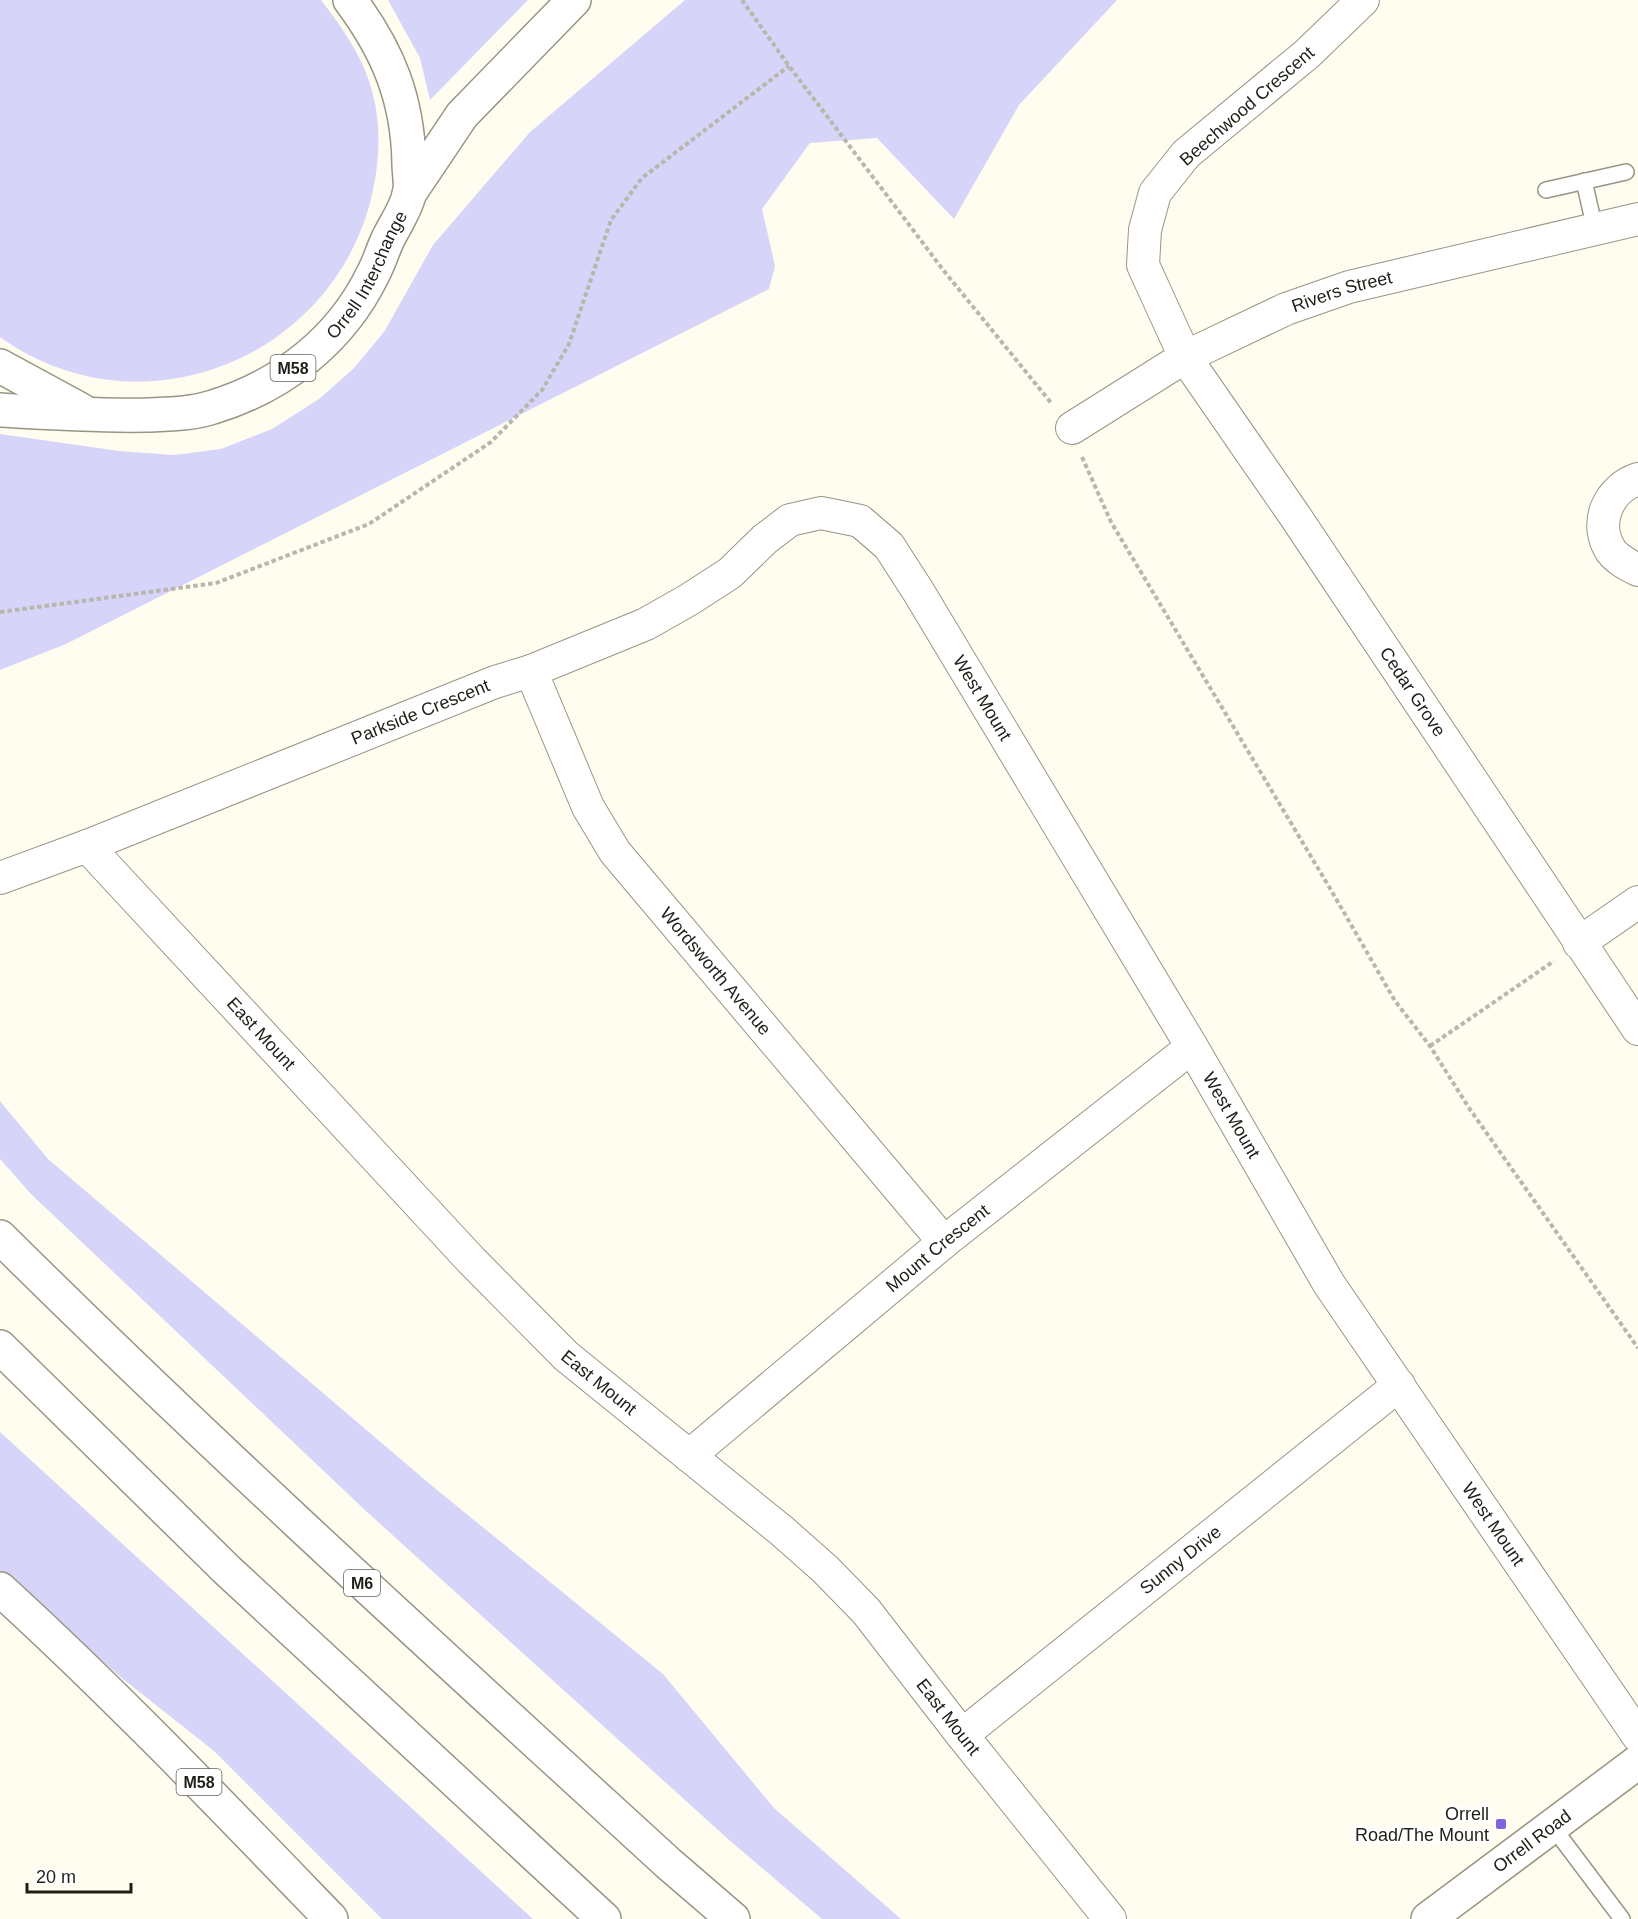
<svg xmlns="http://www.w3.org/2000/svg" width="1638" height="1919" font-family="Helvetica,sans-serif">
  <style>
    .green { fill: #d7d4f9 }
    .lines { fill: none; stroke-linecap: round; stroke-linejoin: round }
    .lane-casing { stroke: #999584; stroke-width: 18 }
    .street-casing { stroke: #999584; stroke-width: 34 }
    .primary-casing { stroke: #999584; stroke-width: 36 }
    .highway-casing { stroke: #999584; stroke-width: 36 }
    .path { stroke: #b9b6ac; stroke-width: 4; stroke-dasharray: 4.5 3; stroke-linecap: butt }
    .lane { stroke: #fff; stroke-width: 15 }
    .street { stroke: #fff; stroke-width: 32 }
    .primary { stroke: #fff; stroke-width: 33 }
    .highway { stroke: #fff; stroke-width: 33 }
    .poi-dot { fill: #7e65e0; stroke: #fff; stroke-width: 2 }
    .labels { text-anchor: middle; stroke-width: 6; stroke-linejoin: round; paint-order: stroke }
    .shield { fill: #fff; stroke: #62625d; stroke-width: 1.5 }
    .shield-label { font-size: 16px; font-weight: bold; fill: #1f1e17 }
    .street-label { font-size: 18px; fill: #1f1e17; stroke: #fff }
    .poi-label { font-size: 18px; fill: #1f1e17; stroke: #fff; text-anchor: end }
  </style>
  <rect width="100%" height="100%" fill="#fffcf0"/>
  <g class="green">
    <path d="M0,0H321C343,28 365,60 373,95C382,129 379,169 370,203C327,363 136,435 0,337Z"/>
    <path d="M388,0H528L430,100L420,58Z"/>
    <path d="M685,0H1117L1019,105L954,219L877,138L810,143L762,209L775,266L769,289L66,644L0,670V434L119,451L174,455L221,449L272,429L319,399L353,369L384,332L433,245L530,132Z"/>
    <path d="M0,1101L48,1159L431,1485L663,1674L774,1808L901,1919H822L728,1839L366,1511L31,1194L0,1159Z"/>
    <path d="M0,1432L533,1919H382L214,1751L123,1679L0,1570Z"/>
  </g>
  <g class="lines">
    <defs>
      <g id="lane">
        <path d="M1584,181L1595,229"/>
        <path d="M1546,190L1626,172"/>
        <path d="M1552,1826L1622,1919"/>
      </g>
      <g id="street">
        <path id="s1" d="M1363,0L1307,54L1186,154L1155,193L1145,230L1143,265L1185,357L1295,516L1638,1029"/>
        <path id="s2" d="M1072,428L1185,357L1286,309L1349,287L1638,219"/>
        <path d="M1638,479C1608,489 1593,523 1611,551C1618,560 1628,565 1638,570"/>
        <path id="s3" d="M531,671L588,807L615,852L944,1242"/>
        <path id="s4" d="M87,846L471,1260L566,1356L782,1531L825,1569L866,1611L962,1735L1110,1919"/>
        <path id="s5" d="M0,878L87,846L495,682L531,671L646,624L690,599L730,573L765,539L790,520L821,513L860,521L889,546L918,591L1192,1047L1329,1284L1638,1736"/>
        <path d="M1579,943L1638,902"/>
        <path id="s6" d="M689,1456L944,1242L1192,1047"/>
        <path id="s7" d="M962,1735L1399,1385"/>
      </g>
      <g id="primary">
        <path id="s8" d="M1428,1919L1638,1762"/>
      </g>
      <g id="highway">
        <path d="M409,194L462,115L574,0"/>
        <path d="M0,366L81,410"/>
        <path id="s9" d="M0,410C49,413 97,416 146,415C168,414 192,414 213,407C282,386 341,340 373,274C379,263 382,252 387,241C394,226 405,211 409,195C412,186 409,173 409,164C408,99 388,51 350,0"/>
        <path d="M0,1237C217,1452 443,1657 668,1863L733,1919"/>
        <path d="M0,1347L227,1570L604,1919"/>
        <path d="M0,1589C115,1694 223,1807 331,1919"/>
      </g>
    </defs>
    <use href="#lane" class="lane-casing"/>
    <use href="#street" class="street-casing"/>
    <use href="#primary" class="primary-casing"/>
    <use href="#highway" class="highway-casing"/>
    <g class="path">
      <path d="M742,0L789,66L944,271L1052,404"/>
      <path d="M1082,457L1111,522L1331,890L1395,1001L1430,1046L1469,1108L1638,1348"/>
      <path d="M0,612L216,583L369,524L491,442L542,390L569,344L611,220L642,178L789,66"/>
      <path d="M1430,1046L1554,961"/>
    </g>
    <use href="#lane" class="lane"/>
    <use href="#street" class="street"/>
    <use href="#primary" class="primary"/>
    <use href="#highway" class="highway"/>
  </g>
  <rect class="poi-dot" x="1495" y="1818" width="12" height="12" rx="3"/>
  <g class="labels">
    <g class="shield">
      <rect x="270.5" y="355" width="45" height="26" rx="4.5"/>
      <rect x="344" y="1570" width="36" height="26" rx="4.5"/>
      <rect x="176.5" y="1769" width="45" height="26" rx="4.5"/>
    </g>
    <g class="shield-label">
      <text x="293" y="374">M58</text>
      <text x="362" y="1589">M6</text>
      <text x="199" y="1788">M58</text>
    </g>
    <g class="street-label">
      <text transform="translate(1247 106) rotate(-41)" y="6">Beechwood Crescent</text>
      <text dy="6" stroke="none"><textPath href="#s9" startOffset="424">Orrell Interchange</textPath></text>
      <text dy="6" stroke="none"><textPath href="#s2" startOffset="304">Rivers Street</textPath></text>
      <text dy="6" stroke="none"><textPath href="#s1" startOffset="864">Cedar Grove</textPath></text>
      <text dy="6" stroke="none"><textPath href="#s5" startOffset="1161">West Mount</textPath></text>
      <text dy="6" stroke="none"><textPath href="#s5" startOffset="452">Parkside Crescent</textPath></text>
      <text dy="6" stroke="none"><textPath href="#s3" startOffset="356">Wordsworth Avenue</textPath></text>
      <text dy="6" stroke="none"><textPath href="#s4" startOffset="256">East Mount</textPath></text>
      <text dy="6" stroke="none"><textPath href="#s5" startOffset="1647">West Mount</textPath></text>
      <text dy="6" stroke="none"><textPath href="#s6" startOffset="324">Mount Crescent</textPath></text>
      <text dy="6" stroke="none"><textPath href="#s4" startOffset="742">East Mount</textPath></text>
      <text dy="6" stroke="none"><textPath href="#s5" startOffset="2133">West Mount</textPath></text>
      <text dy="6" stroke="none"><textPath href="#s7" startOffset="280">Sunny Drive</textPath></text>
      <text dy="6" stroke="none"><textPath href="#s4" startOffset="1228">East Mount</textPath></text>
      <text dy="6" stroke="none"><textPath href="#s8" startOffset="130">Orrell Road</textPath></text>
    </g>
    <g class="poi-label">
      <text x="1489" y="1820">Orrell<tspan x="1489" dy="21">Road/The Mount</tspan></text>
    </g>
  </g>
  <path d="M27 1883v9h104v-9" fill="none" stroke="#1f1e17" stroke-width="3"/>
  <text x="36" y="1883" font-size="18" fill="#1f1e17" stroke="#ffffff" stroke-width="4.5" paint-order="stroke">20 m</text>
</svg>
